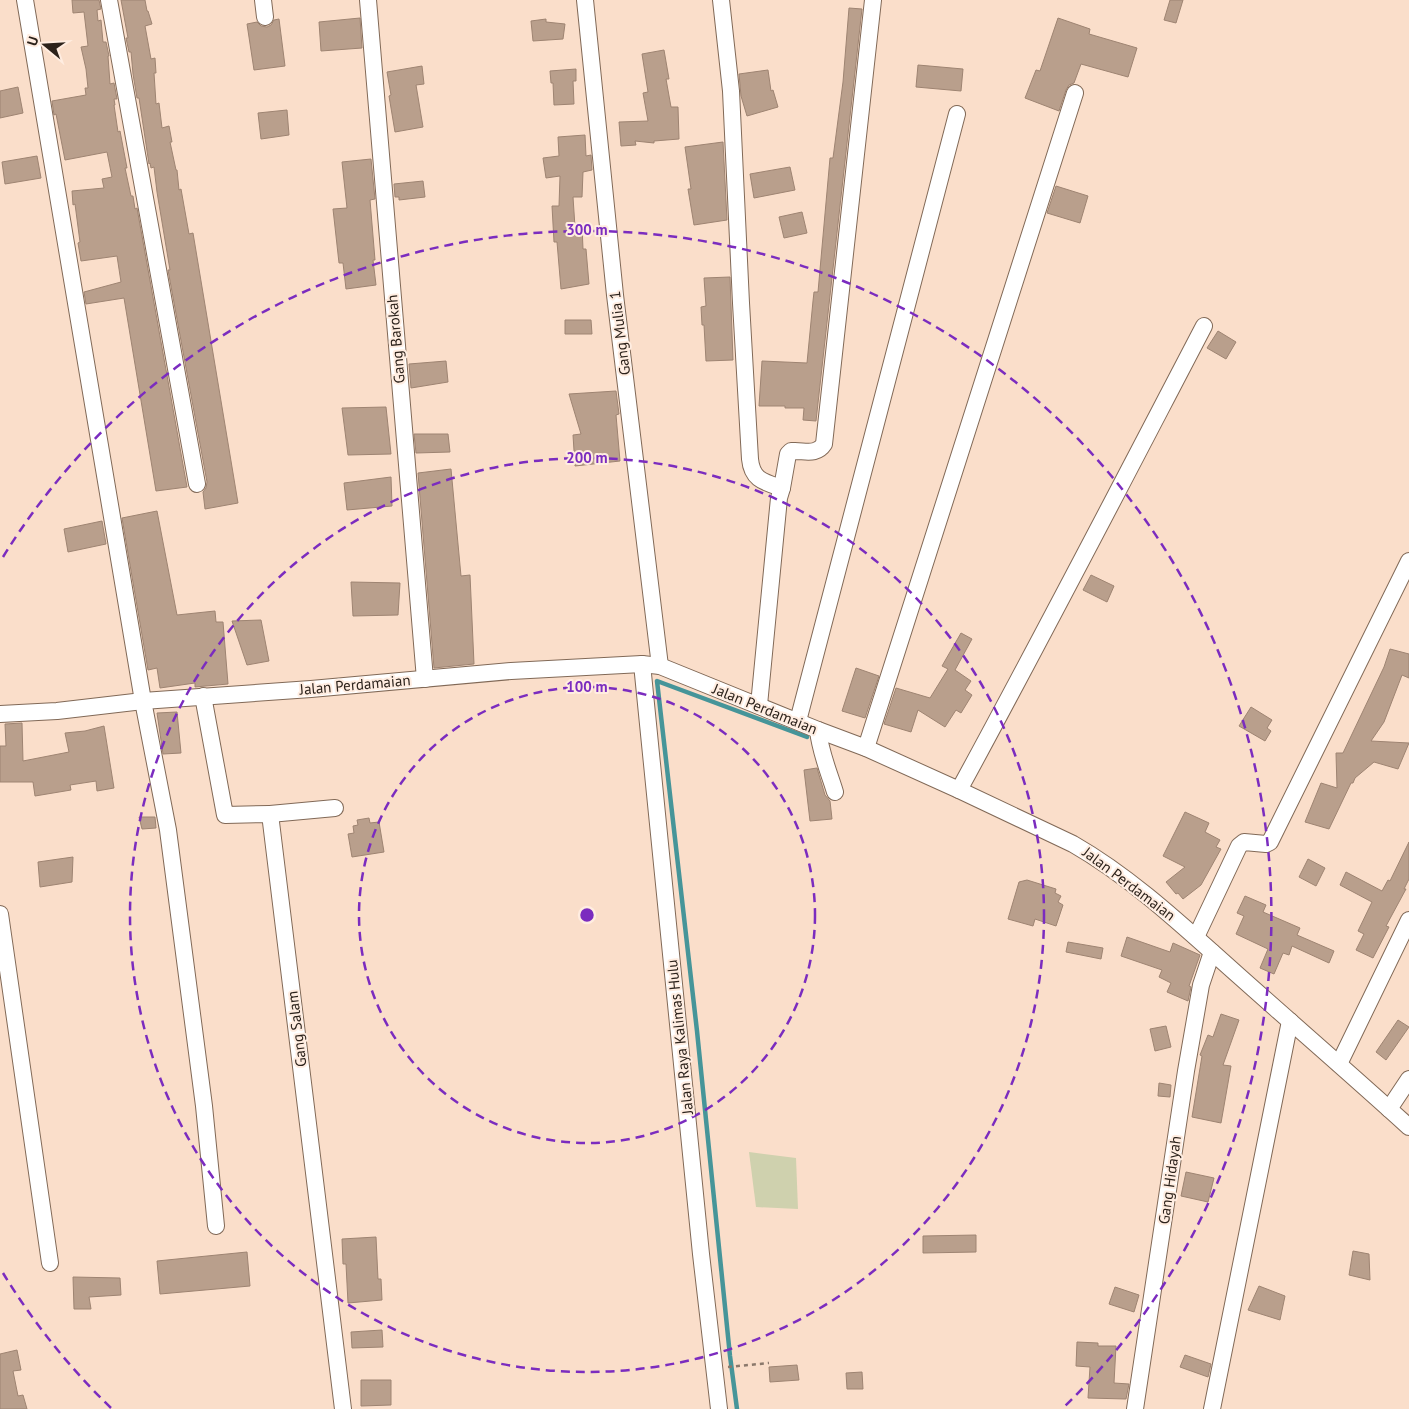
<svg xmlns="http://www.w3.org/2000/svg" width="1409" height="1409" font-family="'PT Sans',sans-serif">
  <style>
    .green { fill: #cfd1ae }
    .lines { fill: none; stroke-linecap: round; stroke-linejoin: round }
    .stream { stroke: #469599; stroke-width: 4.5 }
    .building { fill: #b99f8c; stroke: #9e8472 }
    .minor-casing { stroke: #816957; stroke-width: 18 }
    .path { stroke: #8b796c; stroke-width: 2.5; stroke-dasharray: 4 4; stroke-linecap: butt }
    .minor { stroke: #fff; stroke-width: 16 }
    .ring { fill: none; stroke: #7b2cbf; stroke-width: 2.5; stroke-dasharray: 9 6 }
    .labels { text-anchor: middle; stroke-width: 4; stroke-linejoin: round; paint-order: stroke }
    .street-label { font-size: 15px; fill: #2c221b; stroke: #ffede1 }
    .centre { fill: #7b2cbf; stroke: #ffede1; stroke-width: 2.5 }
    .ring-label { font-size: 15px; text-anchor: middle; font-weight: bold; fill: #7b2cbf; stroke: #ffede1; stroke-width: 4; stroke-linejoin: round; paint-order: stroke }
  </style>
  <rect width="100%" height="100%" fill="#fadeca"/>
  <path class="green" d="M749,1152L796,1158L798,1209L756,1207Z"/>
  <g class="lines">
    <path class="stream" d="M737,1409L730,1356L697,1031L657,681L807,737"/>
  </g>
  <g class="building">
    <path d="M72,0H99L101,9L97,10L98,21L101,20L103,42H106L109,56H108L110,84L114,83L117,99H114L115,105H114L118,132L120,131L127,168H125L131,196H133L135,209L137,208L187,487L156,491L124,298L86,304L84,292L121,282L117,256L81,261L78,243L80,242L75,204L73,205L72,191L104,188L102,179L112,177L107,152L65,160L56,114L54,115L52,101L86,95L85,88H88L86,69L81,47L88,46L84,12L73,13Z"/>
    <path d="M121,0H145L147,11H148L152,24L145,26L151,59L155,58L156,73H154L156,104L159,103L162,128L169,126L172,142H170L176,170H177L179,190L181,189L189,234L193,233L238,503L205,509L203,492L206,488L207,482L168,270H170L157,192L154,167L151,168L150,163L149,164L139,98H137L133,74L131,52H129L126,38H128Z"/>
    <path d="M1170,0H1183L1176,23L1164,20Z"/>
    <path d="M849,8L862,9L816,421L803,420L804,408H785V406H759L762,361L807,363L813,301L814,292H818L830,158H833L843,82Z"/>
    <path d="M360,18L362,48L321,51L319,22Z"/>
    <path d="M1058,18L1090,29L1089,34L1137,48L1128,77L1081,64L1074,83L1069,85L1066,90L1059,111L1025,98L1036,70L1040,71Z"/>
    <path d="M279,19L285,66L254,70L247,24L257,22L261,26L267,27L271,25L274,20Z"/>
    <path d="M546,19V22L565,24L563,39L533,41L531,21Z"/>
    <path d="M664,50L669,79H666L671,107H678L679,139L654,141V143L635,141L636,145L621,146L619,122L648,121L643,93L648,92L642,54Z"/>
    <path d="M918,65L963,69L961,91L916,87Z"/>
    <path d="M422,66L424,84L416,85L423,127L395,132L389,96L391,95L387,72Z"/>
    <path d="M576,69V81H573L574,104L554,105L553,83H551L550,71Z"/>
    <path d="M768,70L771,91L773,90L778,107L747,116L741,96L739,74Z"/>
    <path d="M18,87L23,113L0,118V91Z"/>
    <path d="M287,110L289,135L261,139L258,113Z"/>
    <path d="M585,135L586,156L591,155L592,170L583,172L582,197H573L575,227L582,226L583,249H586L589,284L561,289L557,242H554L552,206H559L560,176L546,178L543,158L559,156L558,137Z"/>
    <path d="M723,142L727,220L694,225L688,189H691L685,147Z"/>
    <path d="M37,156L41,178L5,184L2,162Z"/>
    <path d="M371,159L375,199L370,200L375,260H373L376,285L346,289L343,263H339L333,209L347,208L342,162Z"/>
    <path d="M790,167L795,190L754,198L750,174Z"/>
    <path d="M423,181L425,197L399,200V197H395L394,184Z"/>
    <path d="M1056,186L1088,196L1080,223L1047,213Z"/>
    <path d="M802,212L807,233L784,238L779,217Z"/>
    <path d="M730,277L733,360L706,361L704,325H702L701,307L706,306L704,278Z"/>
    <path d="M565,320H591L592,334H565Z"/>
    <path d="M1218,331L1236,342L1226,359L1207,348Z"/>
    <path d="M446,361L448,382L411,388L409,364Z"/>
    <path d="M616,391L619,414L616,415L620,461L575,466L573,435L581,434L569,394Z"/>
    <path d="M386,407L391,454L348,455L342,408Z"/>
    <path d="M414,434H448L450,452L416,453Z"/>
    <path d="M451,469L461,576L470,575L474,664L434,668L418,473Z"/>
    <path d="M391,477L392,506L347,510L344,483Z"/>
    <path d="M157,511L177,615L215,611L216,622H223L228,684L195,687V683L160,688L157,668L148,670L122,518Z"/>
    <path d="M102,521L106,544L68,552L64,529Z"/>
    <path d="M1091,575L1114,586L1107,602L1083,590Z"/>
    <path d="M351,582L400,583L398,615L353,616Z"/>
    <path d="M261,620L269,661L247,665L232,621Z"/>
    <path d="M961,633L972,639L955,670L971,681L965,690L972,695L961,713L956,710L945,727L918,710L911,732L884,724L896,688L930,698L948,669L942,666Z"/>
    <path d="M1390,649L1409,654V678L1402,675L1384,722L1371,741L1409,743L1398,769L1374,762L1355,778L1353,783H1351L1329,829L1305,822L1321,783L1337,788L1336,753H1343L1384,667Z"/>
    <path d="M856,668L879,676L865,718L842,711Z"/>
    <path d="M1251,707L1272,720L1267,728L1271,731L1265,741L1239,726Z"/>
    <path d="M177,712L181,753L163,754L157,713Z"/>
    <path d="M22,723L23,761L69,752L65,733L85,731L104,726L114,788L97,791L96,781L70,785L71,790L35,796L33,782H0V746H6L5,724Z"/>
    <path d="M817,768L825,795L830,801L832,819L810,821L804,770Z"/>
    <path d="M1185,812L1209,823L1205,832L1220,840L1216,847L1221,849L1201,885L1183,899L1178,893L1176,894L1166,882L1185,867L1163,856Z"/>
    <path d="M139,817H155L156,828L142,829Z"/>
    <path d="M369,818L370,823L379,822L384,852L352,857L348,834L354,833L353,826L358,825L357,820Z"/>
    <path d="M1409,842V879L1404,889H1406L1386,926L1389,927L1373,958L1356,950L1364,934L1358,931L1372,902L1340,885L1346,872L1382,891L1388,880L1390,881Z"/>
    <path d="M73,857L72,882L40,887L38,862Z"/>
    <path d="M1308,859L1325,868L1316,886L1299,877Z"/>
    <path d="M1027,880L1056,889L1055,893L1061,896L1058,902L1063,905L1056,926L1035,919L1033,926L1008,919L1019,882Z"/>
    <path d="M1245,896L1266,905L1263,912L1300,928L1297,935L1334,951L1329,963L1292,946L1289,955L1283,953L1274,974L1260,968L1268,949L1236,934L1244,916L1237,913Z"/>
    <path d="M1127,937L1170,952L1173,943L1200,955L1189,986L1191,987L1188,1001L1167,992L1171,983L1159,977L1162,970L1121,956Z"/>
    <path d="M1068,942L1103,948L1101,959L1066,952Z"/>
    <path d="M1221,1014L1239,1020L1223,1065L1231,1066L1221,1123L1192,1117L1202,1056L1200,1055L1208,1035L1213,1037Z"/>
    <path d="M1398,1020L1409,1027L1386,1060L1376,1052Z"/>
    <path d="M1166,1026L1171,1047L1155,1051L1150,1029Z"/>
    <path d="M1159,1083L1171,1085L1170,1097L1158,1096Z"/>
    <path d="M1186,1172L1214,1178L1208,1202L1181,1196Z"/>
    <path d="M976,1235V1252L923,1253V1236Z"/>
    <path d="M376,1237L378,1279H381L382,1300L348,1303L346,1264H343L342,1239Z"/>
    <path d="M1353,1251L1369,1254L1370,1280L1349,1275Z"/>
    <path d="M247,1252L250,1286L160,1294L157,1261Z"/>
    <path d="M73,1277L120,1278L121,1295L89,1297L91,1309H74Z"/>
    <path d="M1259,1286L1285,1296L1280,1320L1248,1310Z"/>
    <path d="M1115,1287L1139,1295L1134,1312L1109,1304Z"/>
    <path d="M382,1330L383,1347L352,1348L351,1332Z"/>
    <path d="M1077,1342L1098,1343V1346H1116L1114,1383L1129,1384L1126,1399L1088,1398L1090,1367L1076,1366Z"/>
    <path d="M17,1350L21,1370L13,1371L18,1396L23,1395L27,1409H0V1354Z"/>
    <path d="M1185,1355L1211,1364L1208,1377L1180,1367Z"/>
    <path d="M797,1365L799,1380L770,1382L769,1367Z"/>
    <path d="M862,1372L863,1389H847L846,1373Z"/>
    <path d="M361,1380H391V1405L361,1406Z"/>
  </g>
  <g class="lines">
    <defs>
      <g id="minor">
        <path d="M25,0L143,701L168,830L204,1106L216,1226"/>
        <path d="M109,0L197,484"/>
        <path d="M263,0L265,17"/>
        <path d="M368,0L425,679"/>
        <path d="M585,0L615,295L660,666"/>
        <path d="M721,0L731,91L741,303L750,459C752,480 764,482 782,488L779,498L759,705"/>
        <path d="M782,488L788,454L791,451H795C806,451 817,455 824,444L873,0"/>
        <path d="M642,664L701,1254L719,1409"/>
        <path d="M203,696L225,815L270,814L343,1409"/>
        <path d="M0,714L57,711L143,701L311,689L511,671L642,664L660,666L818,730L866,748L959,790L1073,844C1134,879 1186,929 1239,976C1295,1026 1353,1076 1409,1127"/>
        <path d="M798,721L957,114"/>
        <path d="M818,730C820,752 829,772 835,792"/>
        <path d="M866,748L1075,93"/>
        <path d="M959,790C1043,636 1123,481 1204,326"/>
        <path d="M270,814L335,808"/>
        <path d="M0,914L50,1263"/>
        <path d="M1196,937L1239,846L1244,842L1266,844L1270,842L1409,561"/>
        <path d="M1339,1064L1409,920"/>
        <path d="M1389,1109L1409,1079"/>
        <path d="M1135,1409L1186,1071L1201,985L1212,952"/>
        <path d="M1212,1409L1290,1021"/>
      </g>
    </defs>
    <use href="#minor" class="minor-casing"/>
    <path class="path" d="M728,1367L769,1363"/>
    <use href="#minor" class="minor"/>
  </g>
  <g class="ring">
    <circle cx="587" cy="915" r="228"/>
    <circle cx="587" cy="915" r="457"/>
    <path d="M111 1408A685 685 0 0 1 3 1273M3 557A685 685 0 1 1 1063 1408"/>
  </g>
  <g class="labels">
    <g class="street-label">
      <text transform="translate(620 333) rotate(-97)" y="5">Gang Mulia 1</text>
      <text transform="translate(396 339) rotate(-95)" y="5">Gang Barokah</text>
      <text transform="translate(355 685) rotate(-5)" y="5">Jalan Perdamaian</text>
      <text transform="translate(765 709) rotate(22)" y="5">Jalan Perdamaian</text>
      <text transform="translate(1129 884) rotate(37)" y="5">Jalan Perdamaian</text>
      <text transform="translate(297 1029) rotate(-97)" y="5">Gang Salam</text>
      <text transform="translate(680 1037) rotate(-96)" y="5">Jalan Raya Kalimas Hulu</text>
      <text transform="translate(1170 1180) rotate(-82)" y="5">Gang Hidayah</text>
    </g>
  </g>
  <circle cx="587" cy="915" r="8" class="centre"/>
  <g class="ring-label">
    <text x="587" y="235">300 m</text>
    <text x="587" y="463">200 m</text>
    <text x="587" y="692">100 m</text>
  </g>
  <g transform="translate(45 45) rotate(288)" stroke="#ffede1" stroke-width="4" paint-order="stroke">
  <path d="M0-4L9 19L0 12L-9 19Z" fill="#2c221b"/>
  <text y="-8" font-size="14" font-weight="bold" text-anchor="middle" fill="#2c221b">U</text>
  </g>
</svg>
